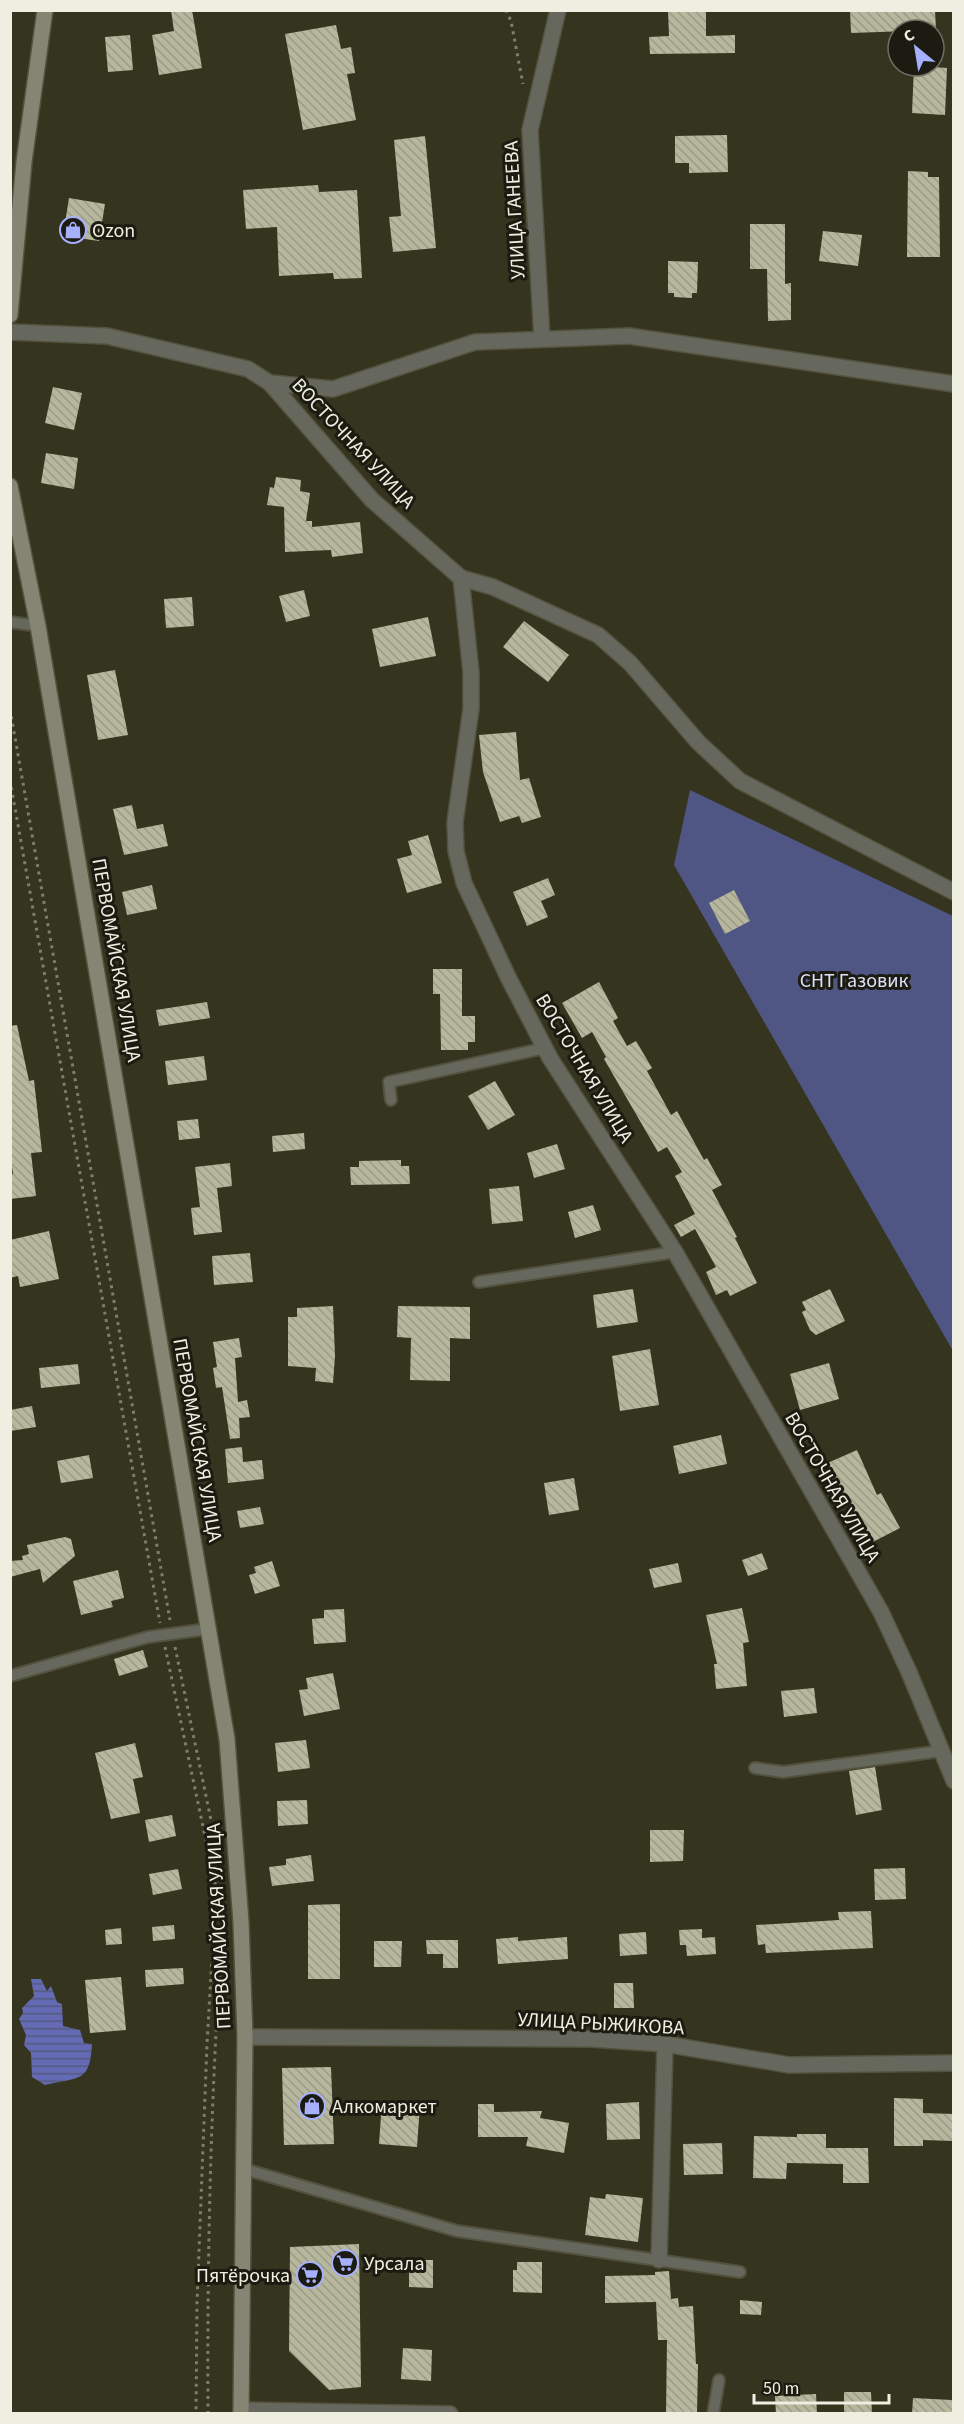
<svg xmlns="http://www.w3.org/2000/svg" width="964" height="2424" font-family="'Source Sans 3',sans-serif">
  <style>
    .green { fill: #505684 }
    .water { fill: url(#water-rules) }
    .building { fill: url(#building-back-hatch) }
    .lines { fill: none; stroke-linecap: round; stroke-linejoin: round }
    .lane-casing { stroke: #53523e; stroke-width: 14 }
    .street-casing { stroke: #53523e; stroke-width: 18 }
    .secondary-casing { stroke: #53523e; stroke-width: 18 }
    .path { stroke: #7f7e6c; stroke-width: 3; stroke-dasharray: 3 4.5; stroke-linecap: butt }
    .lane { stroke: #67685d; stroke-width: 10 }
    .street { stroke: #67685d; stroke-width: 15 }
    .secondary { stroke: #858574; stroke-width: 15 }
    .labels { text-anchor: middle; stroke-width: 6; stroke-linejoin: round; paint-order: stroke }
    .street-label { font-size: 20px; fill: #eeefe1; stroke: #1b1b12 }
    .poi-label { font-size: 20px; fill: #eeefe1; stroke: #1b1b12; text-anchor: start }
    .park-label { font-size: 20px; fill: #dee1f6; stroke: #1b1b12 }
  </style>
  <defs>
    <pattern id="water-rules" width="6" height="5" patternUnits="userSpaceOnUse" patternTransform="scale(1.5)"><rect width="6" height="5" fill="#646ab4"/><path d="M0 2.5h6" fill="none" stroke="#56597c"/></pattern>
    <pattern id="building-back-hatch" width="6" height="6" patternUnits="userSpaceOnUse" patternTransform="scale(1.5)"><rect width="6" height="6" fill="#b7b79d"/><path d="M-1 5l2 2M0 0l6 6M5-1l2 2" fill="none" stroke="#9b9b87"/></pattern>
  </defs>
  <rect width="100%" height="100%" fill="#35341f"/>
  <path class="green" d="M690,790L953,916V1351L674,865Z"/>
  <path class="water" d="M31,1979H41L47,1991L51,1986L57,2002L62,2004L63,2026L80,2030L84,2043L92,2044C90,2083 79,2077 45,2085L32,2077L31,2053L24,2045L26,2035L19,2019L23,2013L22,2008L34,1996Z"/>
  <g class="building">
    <path d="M171,10H192L202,68L159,75L152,35L174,31Z"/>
    <path d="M668,10H706V36L735,35V53L650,54L649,37L669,36Z"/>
    <path d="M850,10H935L936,30L851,33Z"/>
    <path d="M336,25L341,49L351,47L355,73L347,74L356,120L303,130L285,34Z"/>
    <path d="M130,35L133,70L108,72L105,37Z"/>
    <path d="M919,66L947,68L945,115L912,113L914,67Z"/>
    <path d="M727,135L728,172L689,173V163H675V136Z"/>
    <path d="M425,136L436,248L393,252L389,217L401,216L394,140Z"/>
    <path d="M908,171L928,172V177H939L940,257H907Z"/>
    <path d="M318,185L319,192L357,190L362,278L334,279L333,273L279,276L277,227L246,229L243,190Z"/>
    <path d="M69,198L105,204L99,241L63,236Z"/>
    <path d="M750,224H785V284L791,283V320L768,321L767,269H750Z"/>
    <path d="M823,231L862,235L858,266L819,261Z"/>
    <path d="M668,261L698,262L697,293H692V298L674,297V293H668Z"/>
    <path d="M53,387L82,393L74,430L45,423Z"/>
    <path d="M46,453L78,458L74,489L41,483Z"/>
    <path d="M276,477L301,480L300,491L310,493L306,521H312V527L360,522L363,553L332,557L331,550L285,552L284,507L267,505L270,487L274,488Z"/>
    <path d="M304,590L310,616L286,622L279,596Z"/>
    <path d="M192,597L194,626L166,628L164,599Z"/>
    <path d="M428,617L436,656L380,667L372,629Z"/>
    <path d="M524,621L569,655L548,682L503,647Z"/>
    <path d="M115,670L128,735L98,740L87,675Z"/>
    <path d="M516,732L520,780L529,778L541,817L522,823L519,816L500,822L483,772L479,735Z"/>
    <path d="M132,805L137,829L163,824L168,846L124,855L113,809Z"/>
    <path d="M428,835L442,883L407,893L397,859L412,855L408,841Z"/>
    <path d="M548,878L555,895L541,901L548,917L527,926L513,892Z"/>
    <path d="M152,885L157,909L127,915L122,892Z"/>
    <path d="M734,890L750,921L725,934L709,903Z"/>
    <path d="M433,969H462V1016H475V1042H468V1050H441L440,994H433Z"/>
    <path d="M599,982L618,1018L613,1021L627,1046L636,1041L652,1068L647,1071L671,1115L677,1111L704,1160L707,1158L722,1185L712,1190L737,1237L735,1238L757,1283L730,1296L727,1290L716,1295L706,1272L716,1267L695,1229L681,1237L674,1225L695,1214L675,1176L682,1172L667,1147L658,1152L604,1059L606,1057L592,1032L582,1038L562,1003Z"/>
    <path d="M207,1002L210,1018L159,1026L156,1010Z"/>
    <path d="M17,1025L29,1081L34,1080L42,1152L31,1153L36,1196L10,1199V1174H13L10,1150V1026Z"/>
    <path d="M204,1056L207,1080L168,1085L165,1061Z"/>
    <path d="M495,1081L515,1115L488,1130L468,1096Z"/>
    <path d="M198,1119L200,1138L179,1140L177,1121Z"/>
    <path d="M304,1133L305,1149L273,1152L272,1136Z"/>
    <path d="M557,1144L565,1169L534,1178L527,1153Z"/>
    <path d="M401,1160V1166H409L410,1184L351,1185L350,1167H359V1161Z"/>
    <path d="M230,1163L232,1186L217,1188L222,1232L194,1235L191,1208L200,1207L195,1167Z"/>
    <path d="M519,1186L523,1221L492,1224L489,1189Z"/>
    <path d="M593,1205L601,1230L575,1238L568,1212Z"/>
    <path d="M49,1231L59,1279L20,1287L18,1276L10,1278V1240Z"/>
    <path d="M250,1253L253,1282L214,1285L212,1256Z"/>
    <path d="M633,1289L638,1322L597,1328L593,1295Z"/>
    <path d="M830,1289L845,1321L816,1335L810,1330L802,1312L806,1310L802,1302Z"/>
    <path d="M333,1306L335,1356L333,1383L315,1381L316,1368L288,1366V1317H297V1308Z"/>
    <path d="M398,1306L470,1307V1339L450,1338V1381L410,1380L411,1338L397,1337Z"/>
    <path d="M239,1338L242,1357L235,1358L238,1402L247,1400L250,1417L239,1418L240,1438L230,1439L222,1387L216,1388L213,1368L217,1367L213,1342Z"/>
    <path d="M650,1349L659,1405L620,1411L612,1356Z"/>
    <path d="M829,1363L839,1399L800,1410L790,1374Z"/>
    <path d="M78,1364L80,1384L41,1388L39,1368Z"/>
    <path d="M32,1406L36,1427L10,1431V1410Z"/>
    <path d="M721,1435L727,1464L679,1474L673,1446Z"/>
    <path d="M242,1447L243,1462L262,1460L264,1479L228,1483L225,1449Z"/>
    <path d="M857,1450L877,1495L881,1493L900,1528L869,1544L845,1497L838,1500L823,1465Z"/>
    <path d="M89,1455L93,1478L61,1483L57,1461Z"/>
    <path d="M574,1478L579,1510L549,1515L544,1483Z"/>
    <path d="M260,1507L264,1524L240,1528L237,1511Z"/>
    <path d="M65,1537L71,1539L75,1556L43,1583L40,1569L10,1577V1561L23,1560L22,1556L29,1554L27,1545Z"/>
    <path d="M762,1553L768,1569L748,1576L742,1560Z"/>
    <path d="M272,1561L280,1586L255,1594L249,1575L256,1573L254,1567Z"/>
    <path d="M678,1563L682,1582L654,1588L649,1569Z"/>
    <path d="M118,1570L124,1598L111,1601L113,1607L81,1615L73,1581Z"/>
    <path d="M742,1608L749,1642L743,1643L747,1686L716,1689L714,1664H717L706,1615Z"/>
    <path d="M344,1609L346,1642L314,1644L312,1619L324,1618V1610Z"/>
    <path d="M143,1650L148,1667L119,1676L114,1659Z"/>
    <path d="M333,1673L340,1709L304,1716L299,1690L308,1689L306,1678Z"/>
    <path d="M814,1688L817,1713L784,1717L781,1691Z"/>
    <path d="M306,1740L310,1768L278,1772L275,1743Z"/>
    <path d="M135,1743L143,1777L133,1779L140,1813L111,1819L95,1753Z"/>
    <path d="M875,1767L882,1810L856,1815L849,1771Z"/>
    <path d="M307,1800L308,1824L278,1826L277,1801Z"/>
    <path d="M172,1815L176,1836L149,1842L145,1820Z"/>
    <path d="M650,1830H684L683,1861L650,1862Z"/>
    <path d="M311,1855L314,1881L272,1886L269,1867L286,1865V1859Z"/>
    <path d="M905,1868L906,1899L875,1900L874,1869Z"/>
    <path d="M178,1869L182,1889L153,1895L149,1874Z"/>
    <path d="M340,1904V1979H308V1905Z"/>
    <path d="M871,1911L873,1948L766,1953L765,1944L758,1945L756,1925L839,1920L838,1912Z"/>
    <path d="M174,1925L175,1939L153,1941L152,1927Z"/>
    <path d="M121,1928L122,1944L106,1945L105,1930Z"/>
    <path d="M702,1929V1938L715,1937L716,1954L687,1956L686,1945H680L679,1930Z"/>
    <path d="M646,1932L647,1954L620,1956L619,1934Z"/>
    <path d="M518,1937V1941L567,1937L568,1959L498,1964L496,1939Z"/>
    <path d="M426,1940H458V1968H443V1954H427Z"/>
    <path d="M374,1941H402L401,1967H374Z"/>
    <path d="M183,1968L184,1984L146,1987L145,1970Z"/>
    <path d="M121,1977L126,2030L90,2033L85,1980Z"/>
    <path d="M614,1983H633L634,2008H614Z"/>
    <path d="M331,2067L334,2144L284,2145L282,2068Z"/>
    <path d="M894,2098L923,2099V2113L954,2114V2141L923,2140V2146H894Z"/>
    <path d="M382,2102L420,2105L417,2147L379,2144Z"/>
    <path d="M639,2102L640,2139L607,2140L606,2104Z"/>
    <path d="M478,2104H494V2112L542,2111L540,2118L569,2123L564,2153L526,2146L528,2137H478Z"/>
    <path d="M797,2134H826V2148H868L869,2183H843V2164L787,2163L786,2179L753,2178L754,2136L797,2137Z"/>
    <path d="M722,2143L723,2174L684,2175L683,2144Z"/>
    <path d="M606,2194L643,2198L638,2242L585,2235L590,2197L605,2199Z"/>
    <path d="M359,2244L361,2387L329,2390L289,2351L290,2247Z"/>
    <path d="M409,2260H433V2288L409,2287Z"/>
    <path d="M517,2262H542V2293L513,2292V2270H517Z"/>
    <path d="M669,2271L671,2299L678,2298L679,2307L693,2306L696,2364H698L697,2414H666L667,2340H658L656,2302L605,2303V2276L655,2275V2272Z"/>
    <path d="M740,2300L762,2302L761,2315L740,2314Z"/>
    <path d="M403,2348L432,2350L431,2381L401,2379Z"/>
    <path d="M844,2392H871L872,2414H844Z"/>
    <path d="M816,2394L817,2414H776L775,2396Z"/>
    <path d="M913,2398L952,2400V2414H912Z"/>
  </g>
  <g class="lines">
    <defs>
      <g id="lane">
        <path d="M10,622L38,626"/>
        <path d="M391,1100L389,1082L545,1048"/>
        <path d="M479,1282L675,1252"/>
        <path d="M10,1676L148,1637L208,1629"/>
        <path d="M755,1768L783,1772L941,1751"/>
        <path d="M244,2169L457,2231L740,2272"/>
        <path d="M713,2414L719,2380"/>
      </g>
      <g id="street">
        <path d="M10,332L107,336L248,369L270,383L333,389L475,342L629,336L954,384"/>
        <path d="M542,339L530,130L558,10"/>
        <path d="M270,383L372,500L461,578L471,672V709L455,822L456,851L464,883L508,977L550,1058L675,1252L881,1612L909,1672L954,1781"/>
        <path d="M461,578L493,587L598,635L630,663L698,742L740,781L954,892"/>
        <path d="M245,2037L591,2039L665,2044L789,2065L954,2063"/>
        <path d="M659,2260L665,2044"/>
        <path d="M241,2410L450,2414"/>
      </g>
      <g id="secondary">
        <path d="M10,315L24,162L45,10"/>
        <path d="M10,486L38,626L227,1739L241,1922L245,2037L241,2414"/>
      </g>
    </defs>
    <use href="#lane" class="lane-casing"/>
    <use href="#street" class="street-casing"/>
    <use href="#secondary" class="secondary-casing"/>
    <g class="path">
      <path d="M506,10L511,21L523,84"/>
      <path d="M10,709L170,1620"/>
      <path d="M10,780L160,1623"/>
      <path d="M165,1647L216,1888L207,2044L197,2303L196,2414"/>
      <path d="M175,1647L217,1849"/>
      <path d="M208,2414C207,2249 211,2084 223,1921"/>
    </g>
    <use href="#lane" class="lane"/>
    <use href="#street" class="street"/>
    <use href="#secondary" class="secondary"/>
  </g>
  <defs>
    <symbol id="shop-ring" viewBox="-11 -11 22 22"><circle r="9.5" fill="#1b1b12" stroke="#a7b0fc" stroke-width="1.5"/><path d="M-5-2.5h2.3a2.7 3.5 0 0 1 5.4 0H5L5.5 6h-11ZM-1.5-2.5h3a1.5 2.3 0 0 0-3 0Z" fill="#a7b0fc"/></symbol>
    <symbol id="supermarket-ring" viewBox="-11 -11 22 22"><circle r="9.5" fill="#1b1b12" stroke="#a7b0fc" stroke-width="1.5"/><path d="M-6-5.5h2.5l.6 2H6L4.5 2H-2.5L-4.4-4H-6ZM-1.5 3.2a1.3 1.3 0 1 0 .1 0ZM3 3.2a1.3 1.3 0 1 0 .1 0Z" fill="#a7b0fc"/></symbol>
  </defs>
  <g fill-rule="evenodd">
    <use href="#shop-ring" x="58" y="215" width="30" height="30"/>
    <use href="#shop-ring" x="297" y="2091" width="30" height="30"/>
    <use href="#supermarket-ring" x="330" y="2248" width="30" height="30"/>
    <use href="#supermarket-ring" x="295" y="2260" width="30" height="30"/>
  </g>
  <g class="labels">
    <g class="street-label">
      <text transform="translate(514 210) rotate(-93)" y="7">УЛИЦА ГАНЕЕВА</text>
      <text transform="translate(354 443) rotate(47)" y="7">ВОСТОЧНАЯ УЛИЦА</text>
      <text transform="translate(117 960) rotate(80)" y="7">ПЕРВОМАЙСКАЯ УЛИЦА</text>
      <text transform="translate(585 1068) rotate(59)" y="7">ВОСТОЧНАЯ УЛИЦА</text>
      <text transform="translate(198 1440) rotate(80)" y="7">ПЕРВОМАЙСКАЯ УЛИЦА</text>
      <text transform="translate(833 1487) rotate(60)" y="7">ВОСТОЧНАЯ УЛИЦА</text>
      <text transform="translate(218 1926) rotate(-93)" y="7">ПЕРВОМАЙСКАЯ УЛИЦА</text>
      <text transform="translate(601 2023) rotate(3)" y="7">УЛИЦА РЫЖИКОВА</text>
    </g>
    <g class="poi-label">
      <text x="92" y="237">Ozon</text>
      <text x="332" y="2113">Алкомаркет</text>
      <text x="364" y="2270">Урсала</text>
      <text x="290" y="2282" text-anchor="end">Пятёрочка</text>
    </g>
    <g class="park-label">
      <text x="854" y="987">СНТ Газовик</text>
    </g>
  </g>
  <rect width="964" height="2424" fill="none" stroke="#eeefe1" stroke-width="24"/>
  <g transform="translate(916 48) rotate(330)"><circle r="28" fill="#1b1b12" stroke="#6f7065" stroke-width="1.5"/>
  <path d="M0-4.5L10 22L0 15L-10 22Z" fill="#a7b0fc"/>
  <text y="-9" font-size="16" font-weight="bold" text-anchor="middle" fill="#eeefe1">С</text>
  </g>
  <path d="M754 2394v9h135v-9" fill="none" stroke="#eeefe1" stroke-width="3"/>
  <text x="763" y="2394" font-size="18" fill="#eeefe1" stroke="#1b1b12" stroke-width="4.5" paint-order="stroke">50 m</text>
</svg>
